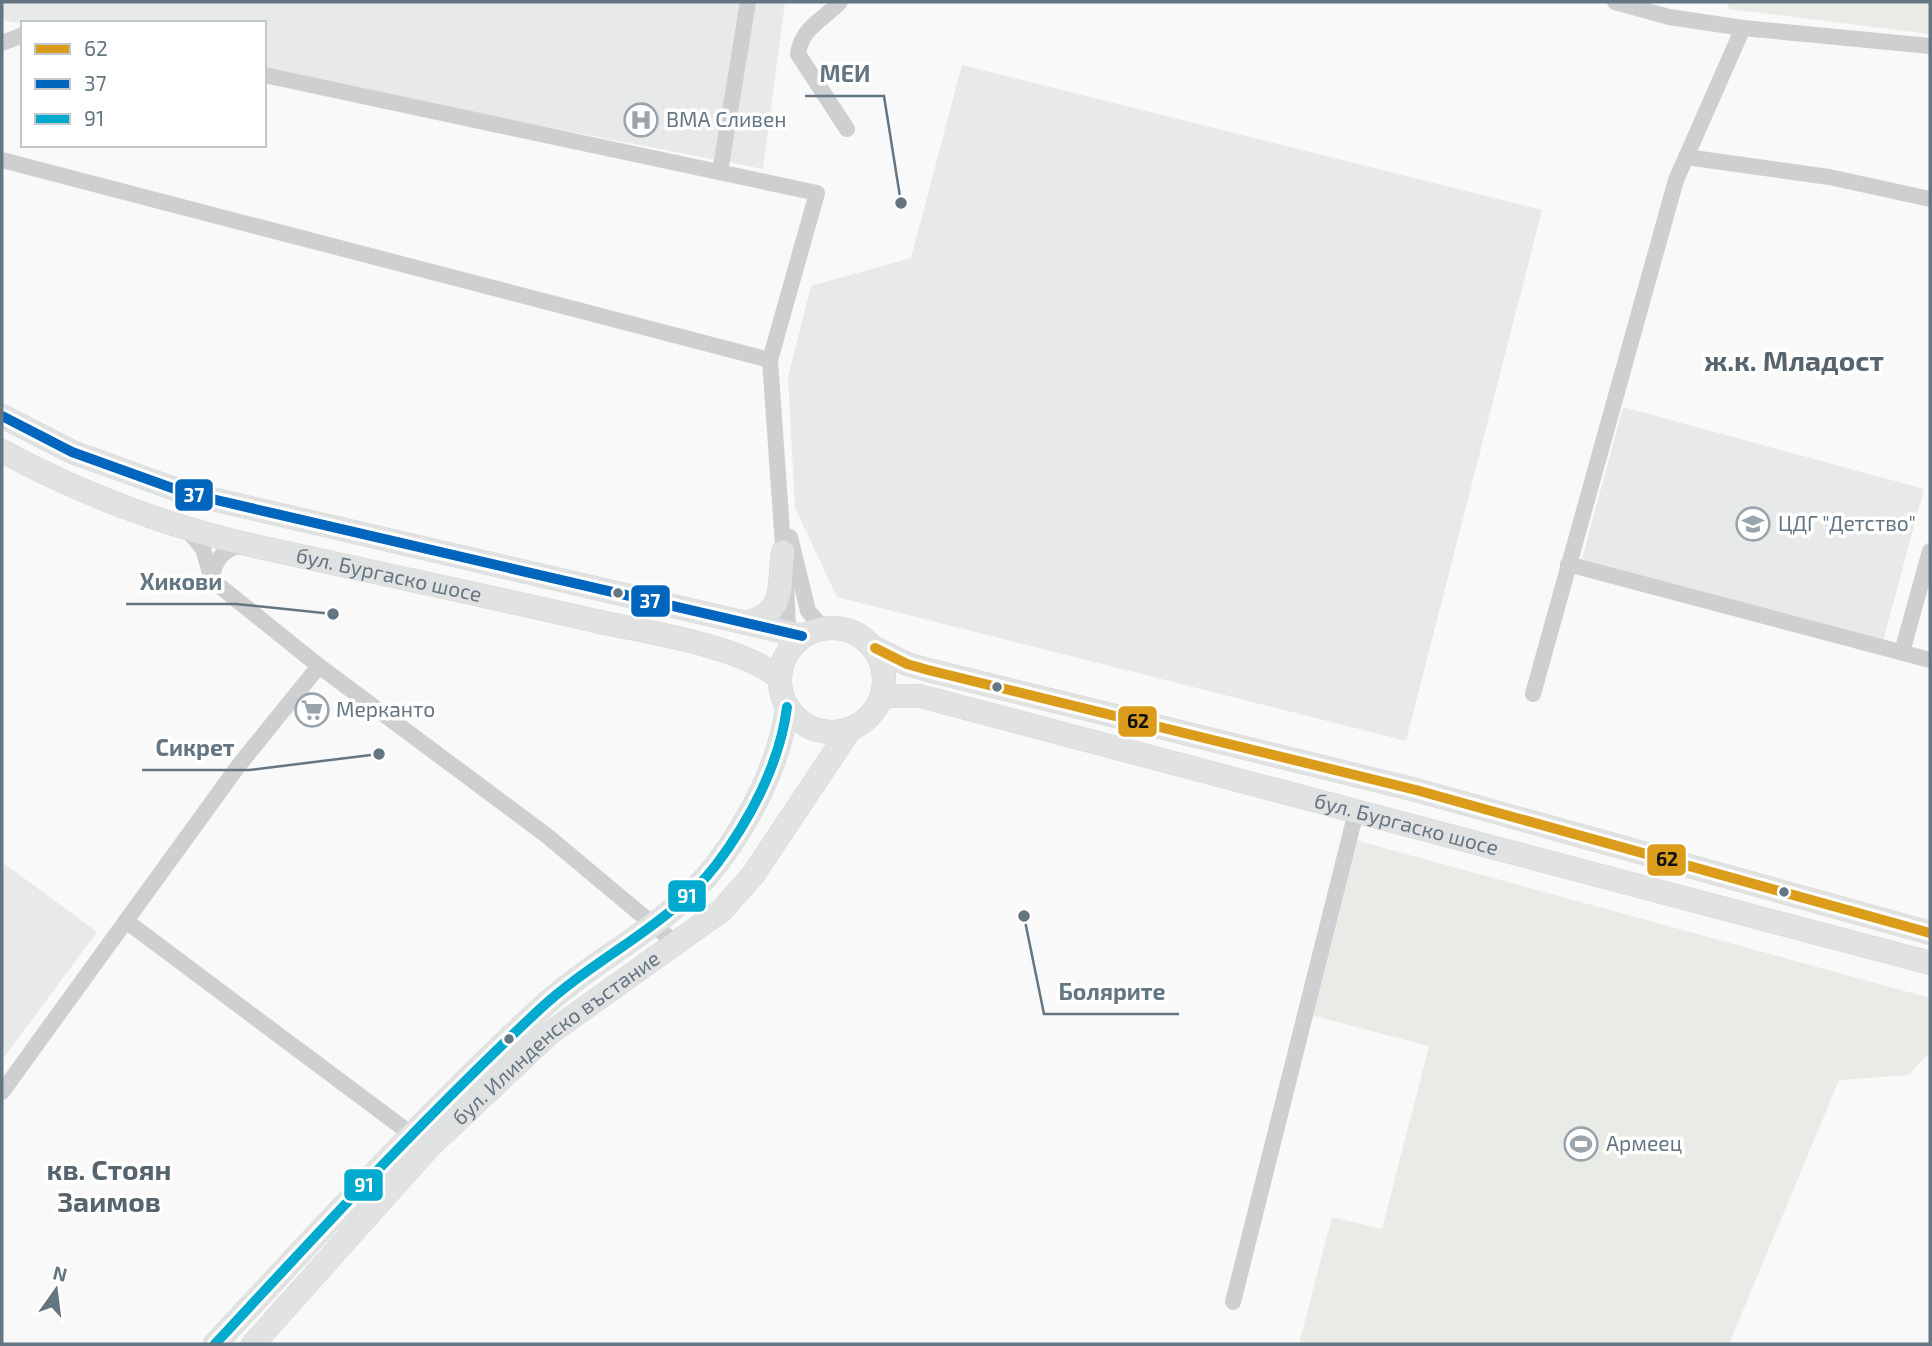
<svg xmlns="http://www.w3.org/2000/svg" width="1932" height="1346" font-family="'Exo 2',sans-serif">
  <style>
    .built { fill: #e8e9e9 }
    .green { fill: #e8ebe6 }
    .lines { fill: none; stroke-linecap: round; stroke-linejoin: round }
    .secondary-casing { stroke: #d5d6d7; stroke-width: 24 }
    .minor { stroke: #cecfd0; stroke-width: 16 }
    .secondary { stroke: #e1e2e2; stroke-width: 23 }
    .bus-1-casing { stroke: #fff; stroke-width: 16 }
    .bus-2-casing { stroke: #fff; stroke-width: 16 }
    .bus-3-casing { stroke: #fff; stroke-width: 16 }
    .bus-1 { stroke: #da9c1a; stroke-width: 10 }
    .bus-2 { stroke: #0065bd; stroke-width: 10 }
    .bus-3 { stroke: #00a9ce; stroke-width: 10 }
    .bus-dot { fill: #657683; stroke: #fff; stroke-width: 2.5 }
    .labels { text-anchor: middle; stroke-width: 7; stroke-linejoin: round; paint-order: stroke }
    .poi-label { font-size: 21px; fill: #657683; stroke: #fff; text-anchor: start }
    .street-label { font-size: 21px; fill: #657683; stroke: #fff }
    .district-label { font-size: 28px; font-weight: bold; fill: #57646e; stroke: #fff }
    .leader { fill: none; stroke: #657683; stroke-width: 2.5 }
    .callout-dot { fill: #657683; stroke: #fff; stroke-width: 2.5 }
    .callout-label { font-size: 23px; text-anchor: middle; font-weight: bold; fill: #657683; stroke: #fff; stroke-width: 7; stroke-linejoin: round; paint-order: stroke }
    .line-badge { stroke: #fff; stroke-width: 2.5 }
    .badge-label { font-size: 19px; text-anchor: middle; font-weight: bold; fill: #fff }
    .pale-badge-label { font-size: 19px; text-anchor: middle; font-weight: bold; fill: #111 }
  </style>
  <rect width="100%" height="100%" fill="#f9f9f9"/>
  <g class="built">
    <path d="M2,2H785L763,169L264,72V23L23,24L2,20Z"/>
    <path d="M962,65L1542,210L1406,741L837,597L795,508L788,377L811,286L911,258Z"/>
    <path d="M1623,407L1924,489L1883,641L1582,559Z"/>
    <path d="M2,862L97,932L2,1060Z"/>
  </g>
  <g class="green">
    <path d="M1727,2H1930V34L1729,9Z"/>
    <path d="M1355,840L1930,998V1052L1908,1075L1839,1080L1729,1344H1299L1332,1217L1382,1229L1429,1046L1311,1015Z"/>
  </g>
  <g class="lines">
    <defs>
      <g id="secondary">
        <path d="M2,416L72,452L186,493L802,636"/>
        <path id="s1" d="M2,451C81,494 171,528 259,547C373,572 487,596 600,622C647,632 746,647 780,679"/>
        <path d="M749,622C787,611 778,585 783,552"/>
        <circle cx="832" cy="680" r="52"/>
        <path d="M875,648L907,664L928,670L1416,790L1930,933"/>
        <path id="s2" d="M882,696H920L1930,963"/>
        <path d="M215,1344C321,1230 426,1115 540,1009C596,957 669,926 716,865C750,820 780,763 787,707"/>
        <path id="s3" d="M253,1344L430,1146L550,1033L722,910L753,875L851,728"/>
      </g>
    </defs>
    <use href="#secondary" class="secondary-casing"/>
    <g class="minor">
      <path d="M840,2C823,20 802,27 798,54L847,129"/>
      <path d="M1615,2L1669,17L1743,28L1930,46"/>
      <path d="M2,43L23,35"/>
      <path d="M264,75L817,193L770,360L784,560"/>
      <path d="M1686,157L1829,177L1930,199"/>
      <path d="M2,160L770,360"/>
      <path d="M720,172L748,2"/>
      <path d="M186,528L203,549L212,580L319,666L546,835L674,942"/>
      <path d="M790,537L808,611L824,629"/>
      <path d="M1568,564L1930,660"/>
      <path d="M212,578C214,559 226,547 244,545"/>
      <path d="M786,582L789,651"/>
      <path d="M1902,652L1930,551"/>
      <path d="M1533,694L1676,180L1743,28"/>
      <path d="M126,921L411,1134"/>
      <path d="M2,1092L239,765L319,666"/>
      <path d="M1233,1302L1356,812"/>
    </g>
    <use href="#secondary" class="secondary"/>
    <defs>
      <path id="bus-1" d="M875,648L907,664L928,670L1416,790L1930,933"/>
      <path id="bus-2" d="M2,416L72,452L186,493L802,636"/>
      <path id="bus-3" d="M215,1344C321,1230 426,1115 540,1009C596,957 669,926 716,865C750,820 780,763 787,707"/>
    </defs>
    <use href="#bus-1" class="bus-1-casing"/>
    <use href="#bus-2" class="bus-2-casing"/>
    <use href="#bus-3" class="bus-3-casing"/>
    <use href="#bus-1" class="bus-1"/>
    <use href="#bus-2" class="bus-2"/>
    <use href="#bus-3" class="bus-3"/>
  </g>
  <defs>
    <symbol id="hospital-ring" viewBox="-11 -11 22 22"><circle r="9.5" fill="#fff" stroke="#99a4ac" stroke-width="1.5"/><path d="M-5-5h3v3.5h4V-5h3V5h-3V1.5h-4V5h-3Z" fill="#99a4ac"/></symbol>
    <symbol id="school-ring" viewBox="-11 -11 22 22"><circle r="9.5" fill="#fff" stroke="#99a4ac" stroke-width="1.5"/><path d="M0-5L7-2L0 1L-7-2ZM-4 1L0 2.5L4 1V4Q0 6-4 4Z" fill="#99a4ac"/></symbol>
    <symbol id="supermarket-ring" viewBox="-11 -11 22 22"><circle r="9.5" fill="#fff" stroke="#99a4ac" stroke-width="1.5"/><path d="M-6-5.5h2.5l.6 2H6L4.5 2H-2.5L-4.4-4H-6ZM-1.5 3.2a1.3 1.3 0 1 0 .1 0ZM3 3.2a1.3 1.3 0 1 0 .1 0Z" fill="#99a4ac"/></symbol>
    <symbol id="stadium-ring" viewBox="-11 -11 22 22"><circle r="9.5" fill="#fff" stroke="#99a4ac" stroke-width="1.5"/><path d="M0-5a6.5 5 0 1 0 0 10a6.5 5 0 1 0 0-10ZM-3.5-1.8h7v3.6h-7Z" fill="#99a4ac"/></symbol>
  </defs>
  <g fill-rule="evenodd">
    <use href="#hospital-ring" x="622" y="101" width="38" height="38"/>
    <use href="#school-ring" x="1734" y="505" width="38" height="38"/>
    <use href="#supermarket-ring" x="293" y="691" width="38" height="38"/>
    <use href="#stadium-ring" x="1562" y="1125" width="38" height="38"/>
  </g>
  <g class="bus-dot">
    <circle cx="618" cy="593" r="6"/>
    <circle cx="997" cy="687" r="6"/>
    <circle cx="1784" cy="892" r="6"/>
    <circle cx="509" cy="1039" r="6"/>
  </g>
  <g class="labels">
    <g class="poi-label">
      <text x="666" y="127">ВМА Сливен</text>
      <text x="1778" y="531">ЦДГ "Детство"</text>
      <text x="336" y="717">Мерканто</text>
      <text x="1606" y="1151">Армеец</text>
    </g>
    <g class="street-label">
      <text dy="7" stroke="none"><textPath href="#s1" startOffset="408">бул. Бургаско шосе</textPath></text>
      <text dy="7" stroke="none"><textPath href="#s2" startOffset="541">бул. Бургаско шосе</textPath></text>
      <text dy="7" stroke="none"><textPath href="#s3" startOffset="432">бул. Илинденско въстание</textPath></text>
    </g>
    <g class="district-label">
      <text x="1794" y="371">ж.к. Младост</text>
      <text x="109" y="1180">кв. Стоян<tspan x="109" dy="32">Заимов</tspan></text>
    </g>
  </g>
  <path class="leader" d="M901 203L884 96H805M333 614L236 604H126M379 754L249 770H142M1024 916L1044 1014H1179"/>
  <g class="callout-dot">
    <circle cx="901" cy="203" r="7"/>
    <circle cx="333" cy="614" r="7"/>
    <circle cx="379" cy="754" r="7"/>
    <circle cx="1024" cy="916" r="7"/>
  </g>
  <g class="callout-label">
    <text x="845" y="82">МЕИ</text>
    <text x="181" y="590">Хикови</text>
    <text x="195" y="756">Сикрет</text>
    <text x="1112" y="1000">Болярите</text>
  </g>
  <g class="line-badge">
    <rect x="174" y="478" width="40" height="34" rx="7" fill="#0065bd"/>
    <rect x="630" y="584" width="41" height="34" rx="7" fill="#0065bd"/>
    <rect x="1117" y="705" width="41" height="33" rx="7" fill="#da9c1a"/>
    <rect x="1646" y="843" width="41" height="34" rx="7" fill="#da9c1a"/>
    <rect x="667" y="879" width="40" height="34" rx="7" fill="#00a9ce"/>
    <rect x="343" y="1168" width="41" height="34" rx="7" fill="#00a9ce"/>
  </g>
  <g class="badge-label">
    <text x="194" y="502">37</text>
    <text x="650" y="608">37</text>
    <text x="687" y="903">91</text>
    <text x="364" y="1192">91</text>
  </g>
  <g class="pale-badge-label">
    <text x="1138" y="728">62</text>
    <text x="1667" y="866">62</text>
  </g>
  <rect width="1932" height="1346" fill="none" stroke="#657683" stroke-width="7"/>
  <rect x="21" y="21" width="245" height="126" fill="#ffffff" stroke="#c1c8cd" stroke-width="2"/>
  <rect x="35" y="44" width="35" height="10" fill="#da9c1a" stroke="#c1c8cd" stroke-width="2"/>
  <text x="84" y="56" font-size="21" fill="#657683">62</text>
  <rect x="35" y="79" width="35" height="10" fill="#0065bd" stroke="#c1c8cd" stroke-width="2"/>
  <text x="84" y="91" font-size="21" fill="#657683">37</text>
  <rect x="35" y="114" width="35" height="10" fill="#00a9ce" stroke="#c1c8cd" stroke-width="2"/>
  <text x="84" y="126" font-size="21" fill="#657683">91</text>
  <g transform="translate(56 1290) rotate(14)" stroke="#ffffff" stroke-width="5" paint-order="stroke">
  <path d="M0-5L12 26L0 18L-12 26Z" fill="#657683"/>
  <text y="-10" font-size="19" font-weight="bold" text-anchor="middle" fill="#657683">N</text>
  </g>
</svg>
